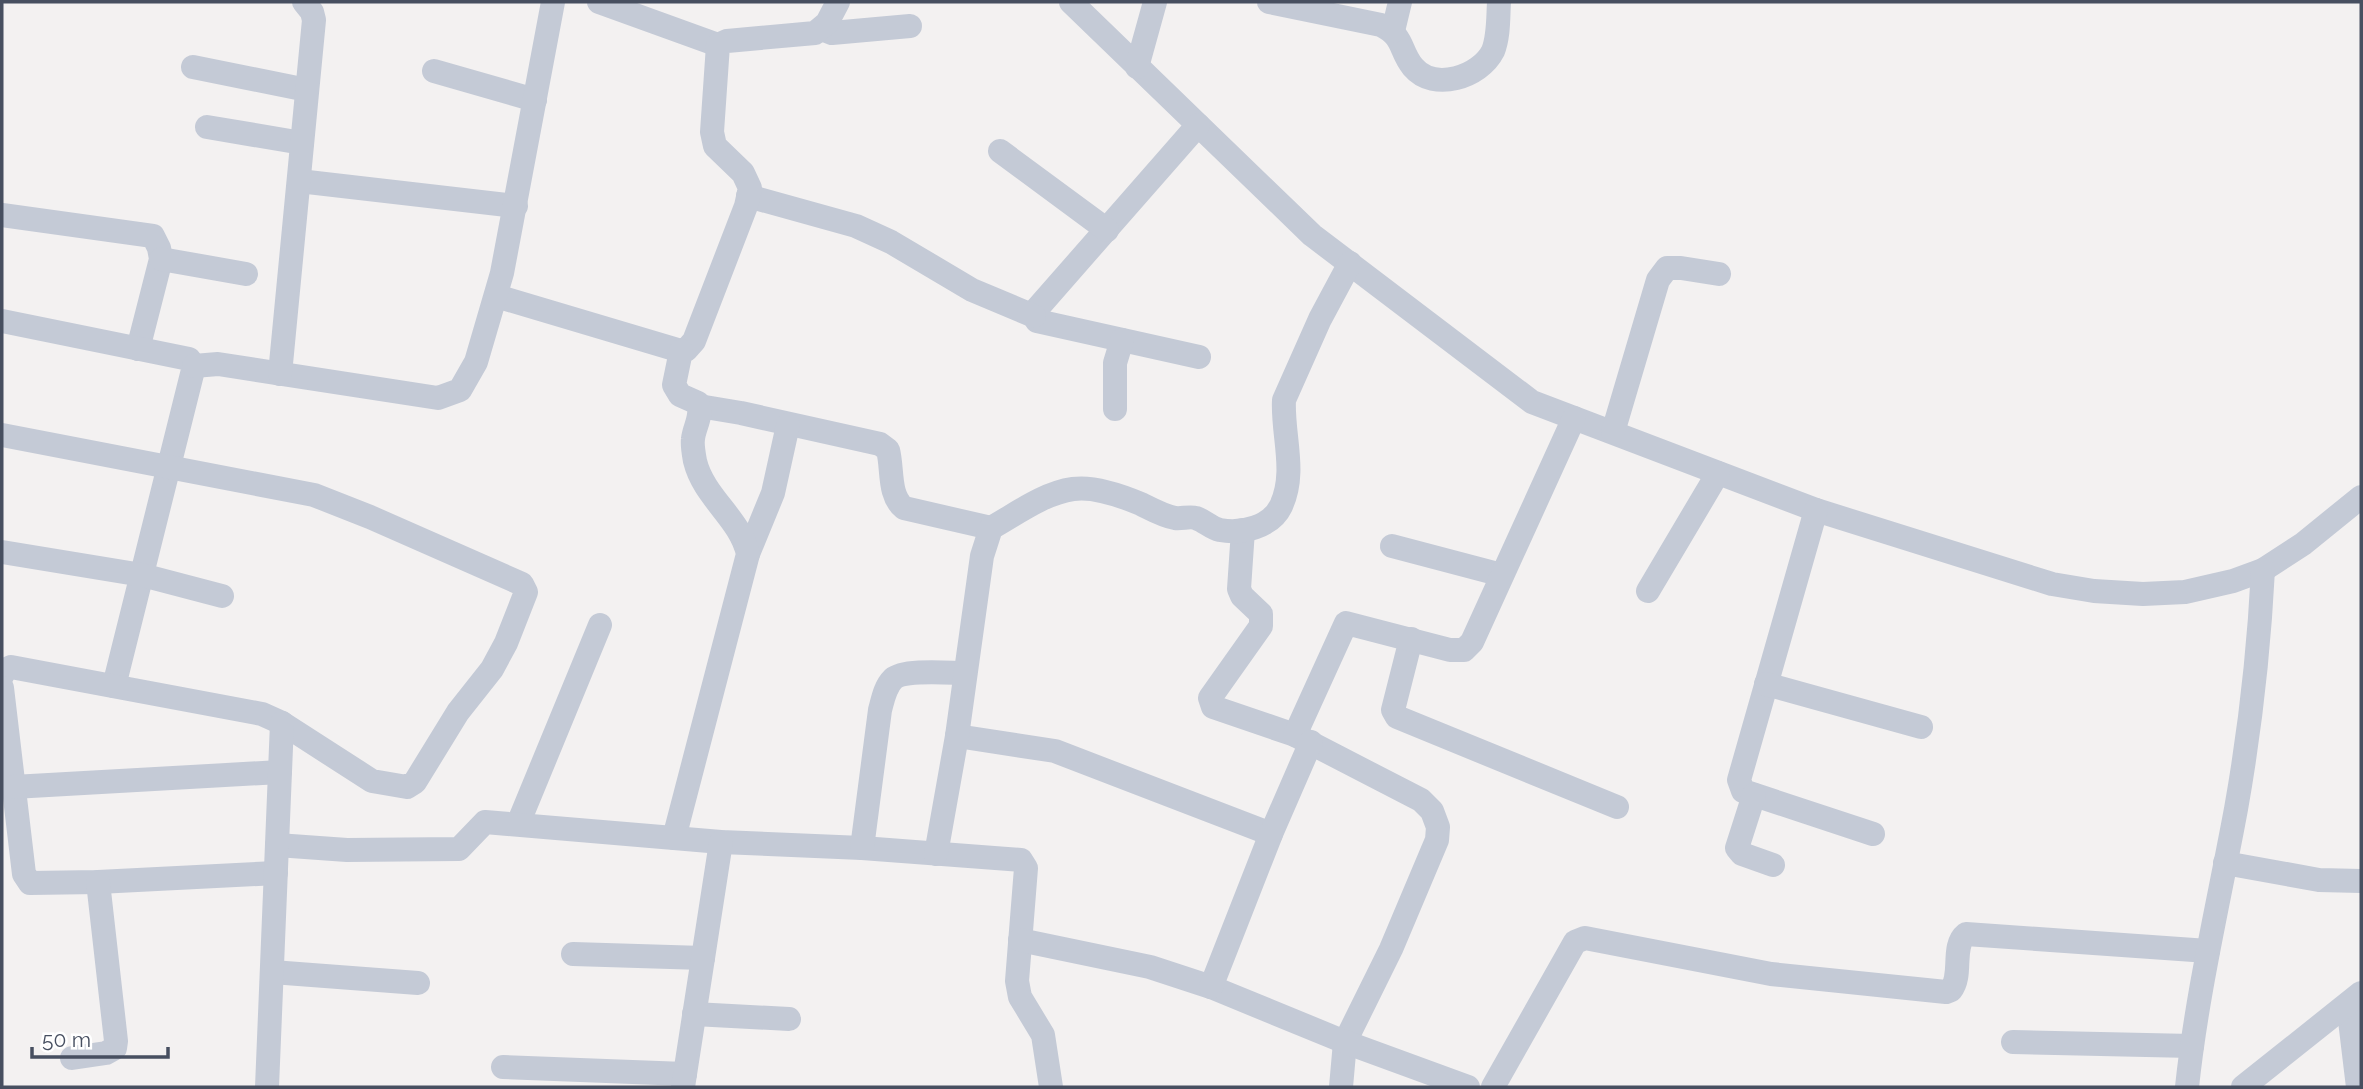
<svg xmlns="http://www.w3.org/2000/svg" width="2363" height="1089" font-family="Raleway,sans-serif">
  <style>
    .lines { fill: none; stroke-linecap: round; stroke-linejoin: round }
    .minor { stroke: #c4cad6; stroke-width: 24 }
  </style>
  <rect width="100%" height="100%" fill="#f3f1f1"/>
  <g class="lines">
    <g class="minor">
      <path d="M599,2L718,45"/>
      <path d="M1071,2L1312,235L1532,402L1816,510L2052,584L2094,591L2143,594L2185,592L2233,581L2263,570L2303,544L2361,497"/>
      <path d="M1269,2L1381,25C1405,37 1399,50 1413,67C1434,92 1480,77 1493,51C1499,36 1498,17 1499,2"/>
      <path d="M822,29L832,33L910,26"/>
      <path d="M1393,31L1400,2"/>
      <path d="M193,67L307,90"/>
      <path d="M1137,67L1155,2"/>
      <path d="M434,71L535,100"/>
      <path d="M1198,125L1035,311L1034,316L1037,321L1199,357"/>
      <path d="M207,127L302,143"/>
      <path d="M1000,151L1107,230"/>
      <path d="M299,181L516,206"/>
      <path d="M748,196L856,226L891,242L972,290L1034,316"/>
      <path d="M2,215L153,236L159,248L161,259L138,349"/>
      <path d="M161,259L246,274"/>
      <path d="M496,296L681,351L686,350L694,341L746,206L750,188L743,173L715,146L712,132L718,45L727,41L815,33L827,23L838,2"/>
      <path d="M2,321L189,359L194,366L114,686"/>
      <path d="M194,366L218,364L438,398L460,390L476,362L502,273L553,2"/>
      <path d="M280,374L314,20L312,12L304,2"/>
      <path d="M699,406L741,413L880,444L888,450C893,469 888,495 904,508L991,528"/>
      <path d="M1115,409V363L1122,340"/>
      <path d="M1613,432L1658,280L1667,268H1681L1719,274"/>
      <path d="M2,435L314,495L370,517L522,584L526,592L506,643L492,669L458,712L415,782L407,787L372,781L282,723L262,714L11,667L5,670L2,676"/>
      <path d="M1816,510L1739,780L1743,791L1873,834"/>
      <path d="M1243,530L1239,589L1242,596L1261,614V626L1210,698L1213,707L1295,735L1421,800L1432,811L1438,827L1437,840L1391,949L1345,1042L1341,1087"/>
      <path d="M1392,546L1502,575"/>
      <path d="M2,552L142,575L222,596"/>
      <path d="M748,554L773,493L788,425"/>
      <path d="M1648,591L1718,473"/>
      <path d="M1411,639L1393,710L1397,717L1617,807"/>
      <path d="M1766,684L1921,727"/>
      <path d="M2,688L24,874L30,883L98,882L276,873"/>
      <path d="M1295,735L1346,623L1450,650H1464L1472,642L1574,418"/>
      <path d="M957,736L1055,751L1271,834"/>
      <path d="M13,787L280,772"/>
      <path d="M1754,795L1737,848L1742,854L1773,865"/>
      <path d="M518,824L600,625"/>
      <path d="M674,838L748,554C740,518 704,498 695,461C694,455 692,446 693,439C694,427 703,416 698,403L680,395L674,385L681,351"/>
      <path d="M277,845L347,850L459,849L485,822L721,842L862,848L1021,860L1026,868L1017,981L1020,997L1043,1035L1051,1087"/>
      <path d="M862,848L880,710C883,699 885,687 893,679C904,669 949,673 965,673"/>
      <path d="M936,854L957,736L982,556L991,528C1016,514 1044,493 1073,489C1093,486 1122,496 1141,504C1151,509 1164,516 1175,518C1182,519 1189,516 1196,518C1205,521 1211,528 1220,530C1242,534 1271,527 1281,506C1297,472 1282,434 1284,400L1320,319L1350,263"/>
      <path d="M2225,863L2319,880L2361,881"/>
      <path d="M1020,940L1150,967L1211,987L1345,1042L1468,1087"/>
      <path d="M573,954L703,958"/>
      <path d="M272,972L418,983"/>
      <path d="M1211,987L1271,834L1311,742"/>
      <path d="M2348,1004L2358,1087"/>
      <path d="M694,1014L789,1019"/>
      <path d="M2013,1042L2192,1046"/>
      <path d="M72,1058L106,1053L115,1048L116,1041L98,882"/>
      <path d="M503,1067L685,1074"/>
      <path d="M267,1087L282,723"/>
      <path d="M683,1087L721,842"/>
      <path d="M1493,1087L1575,942L1585,938L1771,974L1946,992L1951,990C1963,975 1951,946 1966,934L2208,951"/>
      <path d="M2187,1087C2197,993 2219,901 2236,809C2250,730 2259,649 2263,570"/>
      <path d="M2243,1087L2361,993"/>
    </g>
  </g>
  <rect width="2363" height="1089" fill="none" stroke="#474f60" stroke-width="7"/>
  <path d="M32 1047v10h136v-10" fill="none" stroke="#474f60" stroke-width="3.5"/>
  <text x="42" y="1047" font-size="21" fill="#474f60" stroke="#ffffff" stroke-width="5" paint-order="stroke">50 m</text>
</svg>
